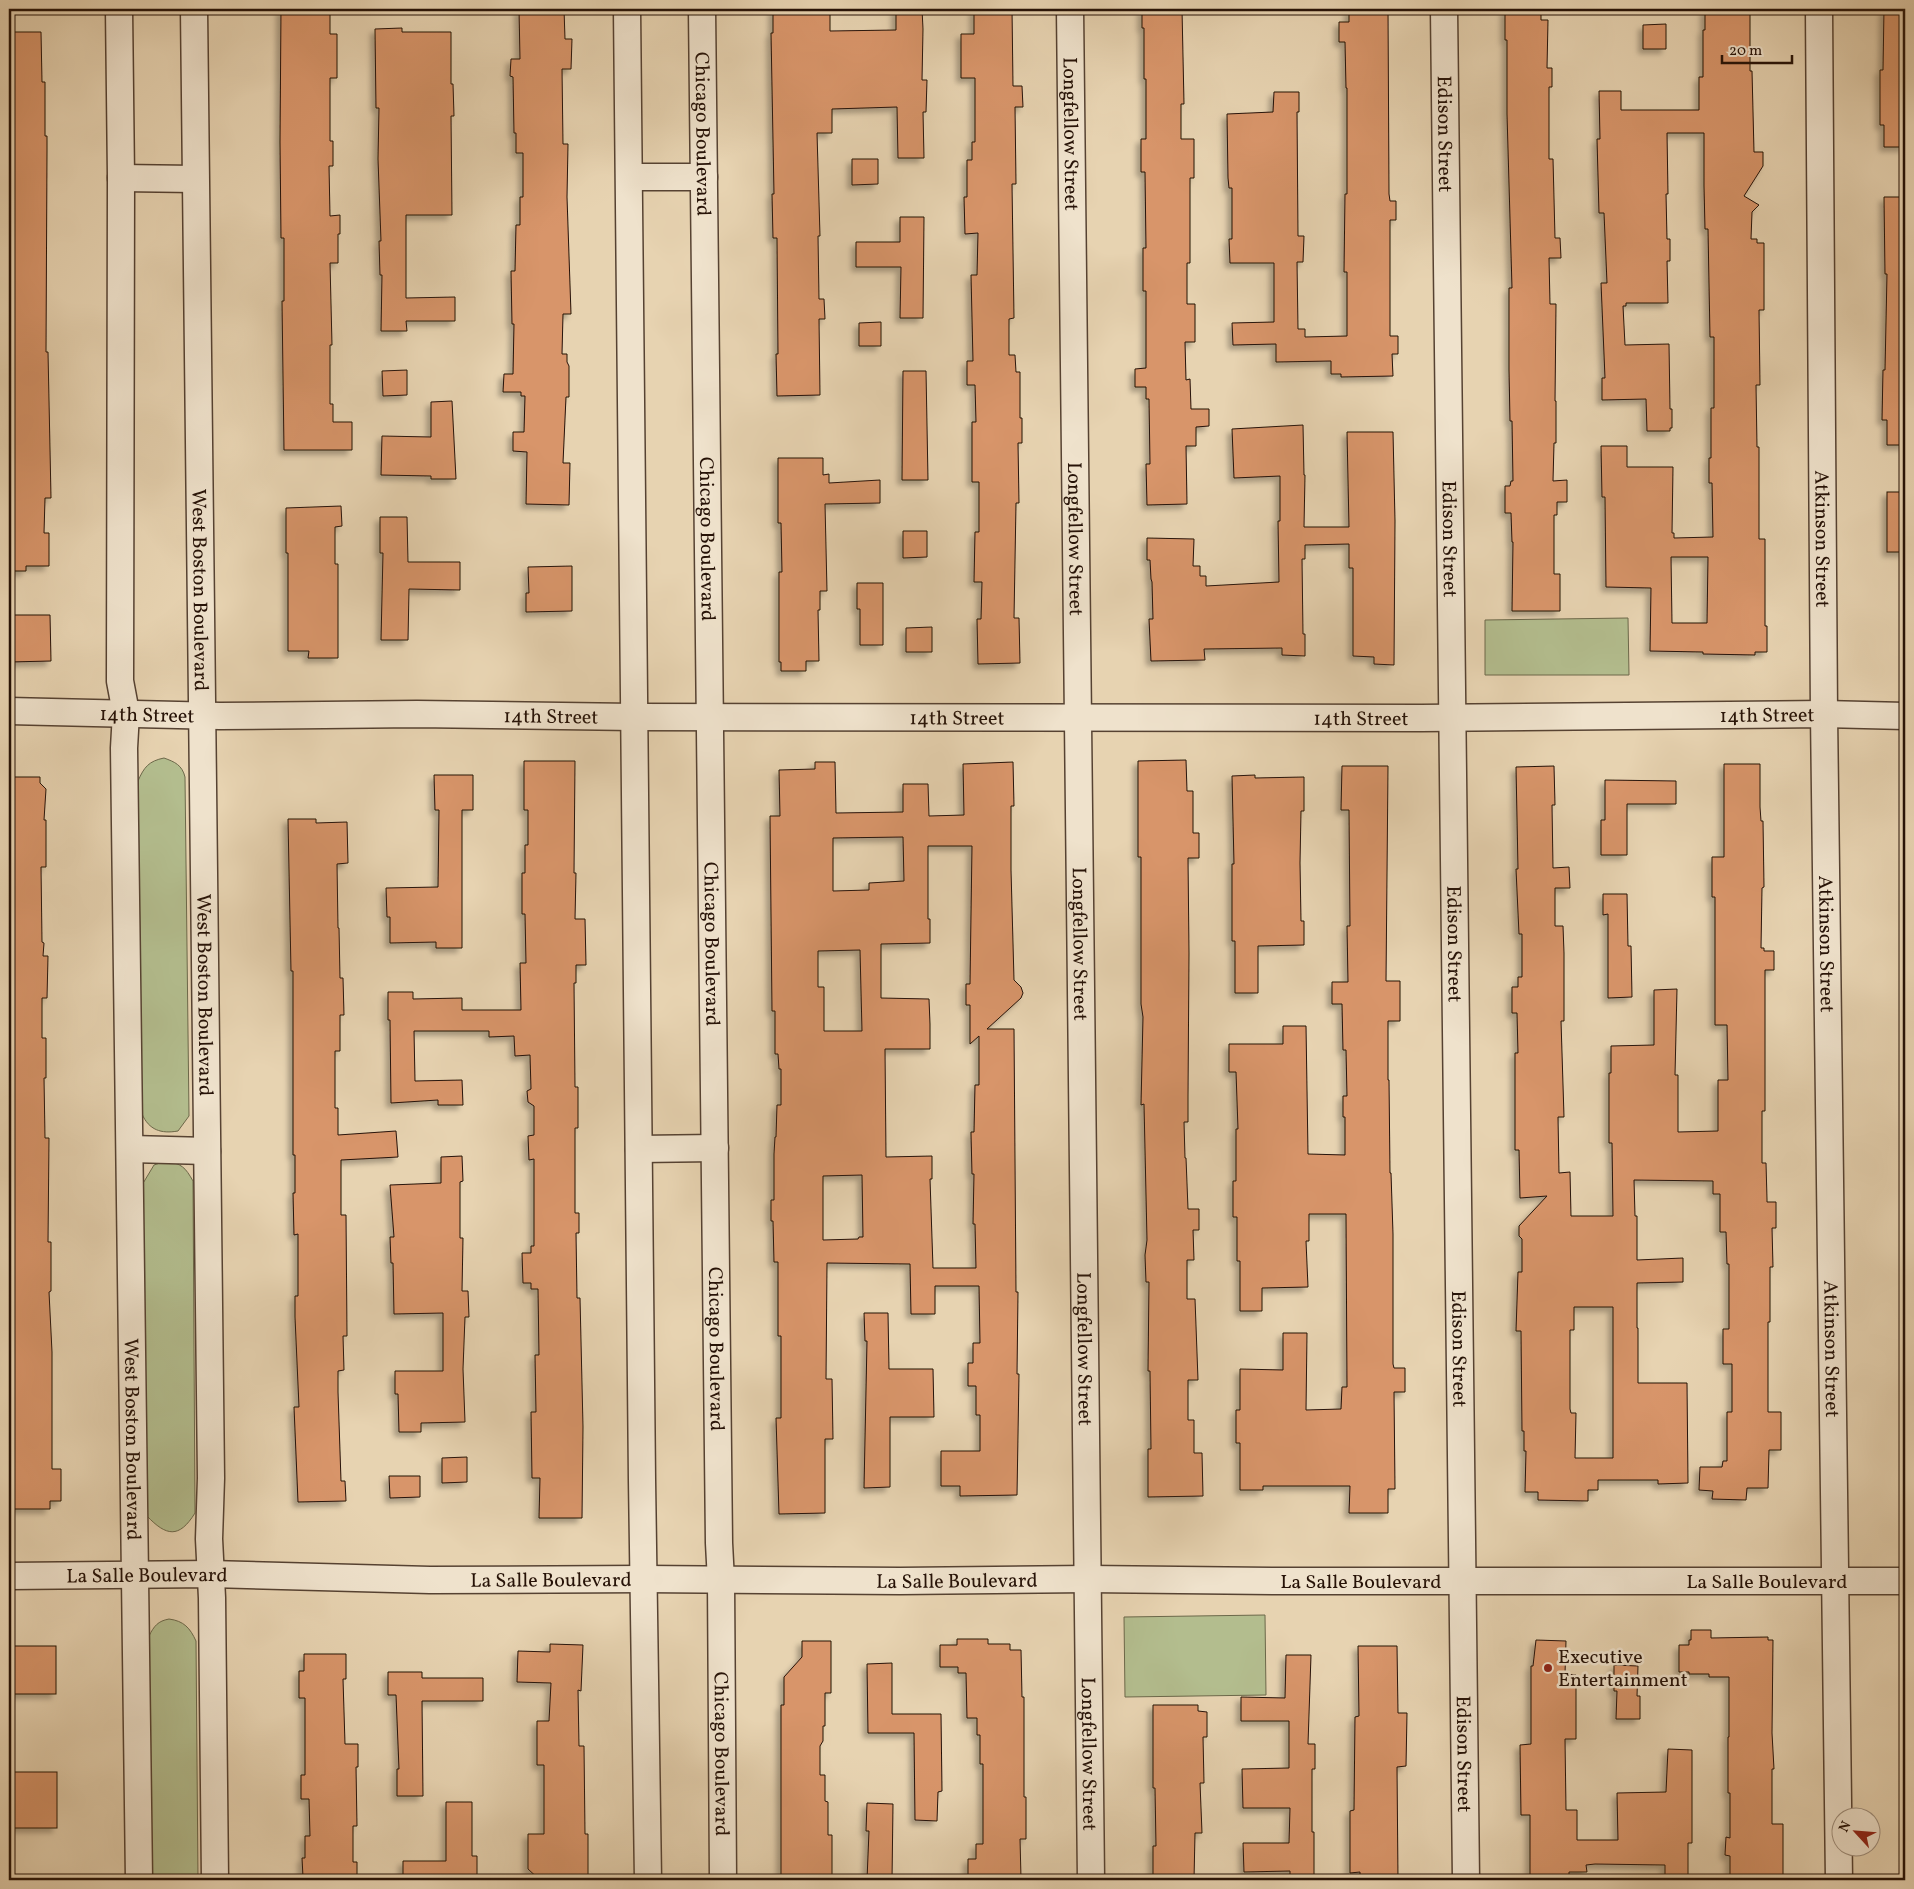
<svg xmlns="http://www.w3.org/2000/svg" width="1914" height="1889" font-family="Vollkorn,serif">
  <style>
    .green { fill: #b3bd8e; stroke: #6c684a }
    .building { fill: #d8956a; stroke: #261207; fill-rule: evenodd; filter: url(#shadow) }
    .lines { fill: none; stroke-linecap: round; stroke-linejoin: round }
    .minor-casing { stroke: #564232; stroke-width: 29 }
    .minor { stroke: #efe2cc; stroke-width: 26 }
    .poi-dot { fill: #8f2418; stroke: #efe2cc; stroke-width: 2 }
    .labels { text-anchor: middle; stroke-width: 5; stroke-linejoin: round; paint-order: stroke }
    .street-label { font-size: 20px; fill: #261207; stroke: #efe2cc }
    .poi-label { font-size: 20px; fill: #261207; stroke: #efe2cc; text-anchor: start }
  </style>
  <defs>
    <filter id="shadow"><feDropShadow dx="-4.5" dy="4.5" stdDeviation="2.5" flood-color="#0004"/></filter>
  </defs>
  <rect width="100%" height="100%" fill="#e7d3b1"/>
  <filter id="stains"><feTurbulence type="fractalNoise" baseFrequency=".004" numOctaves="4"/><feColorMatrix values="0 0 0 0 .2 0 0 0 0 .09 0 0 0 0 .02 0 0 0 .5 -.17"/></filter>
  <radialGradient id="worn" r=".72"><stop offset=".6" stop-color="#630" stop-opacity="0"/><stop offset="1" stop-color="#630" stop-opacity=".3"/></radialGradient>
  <g class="green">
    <path d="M1628,618L1629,675H1485V620Z"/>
    <path d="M164,758C175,762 182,765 185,777L189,1116L178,1131C161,1134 149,1130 142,1114L138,781C144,767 149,761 164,758Z"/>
    <path d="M166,1161C182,1164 185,1167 193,1181L195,1513C179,1539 166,1536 147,1516L142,1185L154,1165Z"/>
    <path d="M1265,1615L1266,1695L1125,1697L1124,1617Z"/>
    <path d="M169,1619C184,1621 190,1628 196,1641L198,1880H150L149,1636C154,1626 158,1621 169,1619Z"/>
  </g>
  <g class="building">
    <path d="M281,9H330V34H337V78H330V141H333V166H329L330,216L340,215V234H338V263H330L332,345H330V404H333V422H352V450H284L282,301H284V238H281L280,142Z"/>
    <path d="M519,9H564L565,39H572L571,69H562L563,144H568L567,197L571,314H563L562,354H567V362L569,366V397H566L563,463H570L569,505L526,504L527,452L513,451V432H524L525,396H521V392H503L504,374H513L514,324H512L511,271H515L516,225H520V197H523V153H516V133H514L513,77L510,76L511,59H520Z"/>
    <path d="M773,9H830V31L896,30V9H922L923,29L922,80H927L926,112H923L924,158H898L897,107L832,109V133H817L820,236H818L819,299H824L825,319H819L820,395L777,396L776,354H778L777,238H773L772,194H774L771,33H773Z"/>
    <path d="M974,9H1012L1013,86H1022L1023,107H1015L1016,184H1012L1014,318L1009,319V355H1015L1016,372H1020V418H1022V443H1018L1019,503H1016L1014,618H1019L1020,663L978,664L977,619H981L982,582H974L975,532H979V482H972V422H976L975,385H967V361H973L971,275H977L978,233L965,234L964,197H967V160H972V142H975V78H961V34H974Z"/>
    <path d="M1142,9H1182L1184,104H1181V139H1194V178H1190V263H1187V304H1195V342H1185L1186,380L1190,379L1191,409H1209V426L1196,427V446H1186L1187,504L1147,505L1146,464H1150L1149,399H1146V387H1135V369L1146,368V291H1143V248H1146L1145,172H1141V139H1146V79H1144V28H1142Z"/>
    <path d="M1349,9H1388L1389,194L1390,201H1396V220H1390V336H1398V354H1392L1393,376L1341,377V374H1331V361L1276,362V344L1233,345L1232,323L1274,322V263H1230L1229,239H1232V188H1229L1228,178L1227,114L1273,112L1274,92H1299V112H1297L1298,236H1304L1303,262H1297L1298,329H1305V337L1347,336V272H1344L1345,194H1347V88H1346L1345,42H1339V22H1349Z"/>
    <path d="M1505,9H1541V20H1548L1547,68H1552V87H1549V159H1553L1555,238H1560L1561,258H1549L1550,304H1556L1555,401H1556V443H1554L1553,481L1567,480V502H1557V515H1554V574H1560V611H1512L1513,542H1512L1511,513H1505V486H1510L1511,481H1513L1512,421H1510L1509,370V288H1512L1507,114V40H1505Z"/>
    <path d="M1705,9H1750V71H1752L1754,152H1763V166L1744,196L1759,205L1752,212L1751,239H1757V243H1764V310H1759L1760,385H1756L1757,447H1759V539H1765V626H1767V652H1755V655L1703,654V652L1650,651L1651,588L1606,587L1605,497H1602L1601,446H1627V467H1673L1672,533H1674V538L1713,537L1712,483H1709V458H1711V408H1714V337H1710L1708,229H1705L1704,186V133H1667L1668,194H1666L1667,239H1670V261H1667L1668,303H1626V306H1623L1625,345L1669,344L1670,409H1672V428H1670V431H1647L1646,399L1602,400V378H1605L1601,283H1607L1604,213H1599L1597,139H1600L1599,91H1621V110H1699V77H1703V30H1705ZM1671,557H1708L1707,623H1672Z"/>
    <path d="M1884,9H1905V147H1884V125H1880V70H1883Z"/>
    <path d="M1666,24V49H1643V25Z"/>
    <path d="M402,28V32H451V84H453L454,116H451L452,215H406V298L455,297V321H406L407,331H381L382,275H380L379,241H381L378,159L379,108H376L375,29Z"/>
    <path d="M9,32H41L42,82H45V136H47V151L46,352H48L51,498H45L44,533H49V566H26V571H9Z"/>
    <path d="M852,159H878V184L852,185Z"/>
    <path d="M1884,197H1905V445H1887V420H1882L1883,370H1885L1887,274H1885Z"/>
    <path d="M900,217H924L923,318H900L901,267H856V242H900Z"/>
    <path d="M881,322V346H859V323Z"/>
    <path d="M407,370V395L383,396L382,371Z"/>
    <path d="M903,371H926L928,480H902Z"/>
    <path d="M452,401L456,479H431V476L381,475L382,436L431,437V402Z"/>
    <path d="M1303,425L1304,475H1305L1304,527H1349L1347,432H1393L1395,521L1394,665L1374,664V657L1353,656V568H1349V544L1305,545V559H1302L1303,634H1305V656L1282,655V648L1204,649L1205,660L1151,661L1149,619H1153L1152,582L1151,579L1150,560H1147V538L1194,539L1193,566H1200V576H1206V586L1279,582L1278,521H1280V476L1234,478L1232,429Z"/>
    <path d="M778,458H823V475L829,474V483L880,480V503L825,504L827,591H820V610H818L819,661H806V671H781V662H779V572H782L781,523H778Z"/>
    <rect x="1887" y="492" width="18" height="60"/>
    <path d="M341,506L342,526L335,527V564H338V658H308L309,651H288V553H286V508Z"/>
    <path d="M380,517H407L408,562H460V590L409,589L408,640H381L383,553H380Z"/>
    <path d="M903,531H927V557L903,558Z"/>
    <path d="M572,566V611L526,612V593H529L528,567Z"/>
    <path d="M857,583H883V645H860V609H857Z"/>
    <path d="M9,615H50L51,661L9,662Z"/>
    <path d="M932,627V652H906V628Z"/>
    <path d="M1186,760L1187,791H1193V833H1199V858H1188L1189,953L1188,1097V1122H1184L1185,1158H1186L1188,1209H1199V1230H1193L1194,1260H1187V1299H1195L1198,1380H1188V1420H1194V1453H1202L1203,1496L1148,1497V1449H1151L1150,1371H1148L1149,1282H1146L1145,1255L1147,1240L1144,1104L1141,1105L1143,1017L1141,1004V857H1138V761Z"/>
    <path d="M524,761H575L574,873H576L575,919H585L586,965H576V983H574L575,1087H578V1128H575V1213H579V1233H576L577,1298H580L583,1427L582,1518H539L540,1478H532L531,1412H536L535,1355H539L538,1289H531V1283H523L522,1253H531V1246H534V1159L529,1160L528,1136L534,1135V1106L528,1102L527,1091L531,1089L530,1055L515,1056L514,1036L489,1037V1031H414L415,1081L462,1080L463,1105H438V1100L391,1103L390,1020H388V992H413V999L462,998V1010H521L520,963H526L525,914H522V873H525V845H528V810H524Z"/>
    <path d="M815,762H835L836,813L903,812V784H928L929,816L964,815L963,764L1013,762L1014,806H1011V870L1014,980L1021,987L1023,993L1021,998L987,1029H1014L1016,1292H1018L1017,1374H1019L1017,1495L960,1496V1486H941V1451H980V1415H976V1386H968V1363H973V1343H980L979,1286H935V1314H911L910,1264L827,1263L826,1379H832L833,1439H825V1513L779,1514L776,1418H781V1336H778V1262H774L773,1221H771V1200H774V1154L775,1137H776L777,1105H781V1069H779L778,1054H775V1011H772L770,816H780L779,770L815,769ZM903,837L904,881L869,883V890L833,891V838ZM928,846H972L970,984H966V1005H970V1044L979,1036V1085H975L974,1132H971V1134L972,1174H974L973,1224H975L976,1268H933L930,1179H932V1156L886,1157L885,1049H930V1024L929,999L881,998V944L930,943V919H928ZM860,950L862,1031H824V987H818V951ZM862,1175L863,1237H859L858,1239L823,1240V1176Z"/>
    <path d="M1724,764H1760V807L1761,821H1763L1764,887L1762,888L1761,948H1764V951H1774V970H1765V1111H1762V1163H1766L1767,1199V1202H1776V1228H1772L1773,1267H1770V1322H1768V1412H1781V1450H1769L1768,1488H1747L1746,1500L1712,1499L1713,1491L1699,1490L1700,1467H1722L1723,1461H1727V1412H1732V1364H1723V1329H1729V1264H1727L1726,1232H1720V1194H1713V1181L1634,1180L1635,1216H1637V1260L1683,1258V1282L1637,1283V1328H1638V1383H1687L1688,1483L1658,1484V1480H1598V1490H1588V1501L1538,1500V1492H1525L1526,1451H1524V1431H1522L1521,1331H1516L1518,1272H1522V1239L1519,1236V1226L1547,1196L1520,1198L1519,1150H1515V1053H1518L1517,1013H1512V987H1518V977H1522V934H1519L1516,869H1518L1516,767L1554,766L1555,805H1552L1553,868L1569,867L1570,888H1555V926H1563L1564,953V1021H1561L1564,1117H1558L1559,1173L1570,1172L1571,1216H1613L1612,1143H1609V1073H1611V1046L1654,1045V990L1677,989L1675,1075H1678V1132L1718,1131V1080H1728L1727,1025H1715V897H1712V857H1724ZM1574,1307H1613V1458H1575L1576,1413H1571L1570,1409V1330H1574Z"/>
    <path d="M1342,766H1388L1386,981H1400V1021H1388V1080H1389L1390,1173H1391L1393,1234V1364L1394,1368H1405V1392H1394L1395,1489H1388V1513H1349L1350,1486H1263V1490H1240V1443H1236V1410H1240V1369L1283,1370V1333H1307L1306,1410L1341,1409L1342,1387H1347L1346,1214H1309V1241H1306L1308,1287L1262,1288V1311H1240V1261H1237V1217H1233V1181H1236V1129H1238L1236,1072H1229V1044H1283V1026H1306L1308,1154L1345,1155V1117H1343V1096H1347L1346,1050H1343L1342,1004H1332V982H1348L1347,926H1350L1349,810H1341Z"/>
    <path d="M434,775H473V810H462V948H436V942L390,943V917H387L386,888L438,887L439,810H435Z"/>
    <path d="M1255,775V778L1304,777V811H1301L1300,863L1301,921H1304V945L1258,946V993H1235V941H1232V864H1234L1232,776Z"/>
    <path d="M9,777H40V783L46,789L44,820H46V867H41L42,942L44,943L43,956H48L47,998H42V1038H46V1078H44L45,1138H49L48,1242H51V1291L49,1292L52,1352V1469H61V1501H50V1509H9Z"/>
    <path d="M1605,780L1676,781V804H1627V855H1601V820H1605Z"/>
    <path d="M288,819H316V823L347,822L348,863L337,864L338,928H339L340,978H343L344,1015H340V1051H335V1108H338V1135L396,1131L398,1157L341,1160V1215H346L347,1336H343L344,1370L338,1371V1392L341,1481H345L346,1501L298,1502L294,1407H299L295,1317V1296H298V1234L294,1235L293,1193H295V1155H293V971H291Z"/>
    <path d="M1603,894H1627L1628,946H1631L1632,997L1608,998V914L1603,915Z"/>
    <path d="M462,1156L463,1181L460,1182V1238H463L462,1291H468L469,1317H465L463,1369L465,1422L421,1423V1432H399L398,1394H395V1371H443V1313L394,1314L393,1263H391L390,1237H394L390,1185L441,1183V1157Z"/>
    <path d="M864,1313H888L889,1369H933L934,1417H890V1487L864,1488L867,1341H865Z"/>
    <path d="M467,1457V1482L442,1483V1458Z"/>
    <path d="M389,1476H420V1497L390,1498Z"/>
    <path d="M1691,1630H1711V1638L1768,1637V1640H1773L1772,1733L1774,1769H1772V1824H1783V1878H1775V1880H1730V1856L1725,1855L1726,1837L1730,1838V1793H1728V1737H1729V1677H1709V1674H1689V1672H1679V1645H1689V1640H1691Z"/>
    <path d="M957,1639H988V1644H1010V1650H1021L1022,1697H1024V1797H1026V1839H1020L1021,1878H968V1859H976V1844H983V1764H980V1735H977V1718H967L966,1673H958V1667H940V1645H957Z"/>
    <path d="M1536,1640L1566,1641L1565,1674L1576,1675V1739H1565L1566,1810H1577V1840H1618L1617,1793L1666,1792L1668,1749L1692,1750V1843H1688V1880H1665V1865L1595,1864L1586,1865L1587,1872H1569V1880H1530V1815H1521L1520,1745L1531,1744V1666H1533Z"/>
    <path d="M802,1641H831V1693H825V1726H823V1741L820,1746V1775H825V1801L828,1802V1835H832V1879H793V1877H781V1705H784V1677L802,1657Z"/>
    <path d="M550,1644L583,1645L581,1691L578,1690L579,1746H584L585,1834H588V1880H540L528,1869V1834H544V1765H537V1721H549L551,1683L517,1682L518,1651L550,1652Z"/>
    <rect x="9" y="1646" width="47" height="48"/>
    <path d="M1358,1646H1397L1398,1713H1407L1406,1766L1397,1767L1398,1880H1360V1872L1350,1873V1811L1354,1810L1355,1717L1359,1716Z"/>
    <path d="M304,1654H346V1679H343L345,1744H358V1767H356L357,1826H353V1862H357V1879H306V1877H303L302,1858H305V1836H310L309,1799H301V1775H305V1698H299V1671H304Z"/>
    <path d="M1286,1655H1311L1308,1744H1315V1769H1312V1832H1314V1880H1290V1871L1244,1872L1243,1843H1289L1290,1808H1243L1242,1769L1289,1768V1721H1241V1697L1285,1698Z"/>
    <path d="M892,1663V1714H941L942,1791L938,1792L937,1821L915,1820L914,1733H868L867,1664Z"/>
    <path d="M1614,1665L1638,1666L1637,1696H1640V1719H1616L1617,1691H1614Z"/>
    <path d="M388,1672H422V1678H483V1701H422L423,1796H397V1769H399L396,1695H388Z"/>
    <path d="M1153,1705H1198V1711L1207,1712V1737H1203L1204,1783H1200L1202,1833H1195L1194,1880H1153V1846H1156L1155,1788H1153Z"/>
    <rect x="9" y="1772" width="48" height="56"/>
    <path d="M446,1802H472V1856H477V1880H403V1861H446Z"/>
    <path d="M867,1803L893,1804L892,1880H867L869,1831H866Z"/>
  </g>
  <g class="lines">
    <defs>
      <g id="minor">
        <path id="s1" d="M119,9L121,178L120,681L126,713L124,748L139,1880"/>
        <path id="s2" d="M194,9L211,1478L209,1539L212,1598L215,1880"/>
        <path d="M627,9L642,1480L648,1880"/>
        <path id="s3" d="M702,9L719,1543L721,1581L723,1880"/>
        <path id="s4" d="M1070,9L1091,1880"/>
        <path id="s5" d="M1444,9L1466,1880"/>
        <path id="s6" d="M1819,9L1824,714L1839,1880"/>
        <path d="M630,177H704"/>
        <path d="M121,178L195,179"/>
        <path id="s7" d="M9,711L220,716L417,714L634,717L1421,718L1824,714L1905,716"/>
        <path d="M131,1149L207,1151"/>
        <path d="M639,1149L715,1148"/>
        <path id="s8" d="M9,1576L211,1574L430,1580L644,1579L900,1581L1088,1579L1275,1581H1905"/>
      </g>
    </defs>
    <use href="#minor" class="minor-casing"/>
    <use href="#minor" class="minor"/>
  </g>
  <circle class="poi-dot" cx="1548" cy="1668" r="5"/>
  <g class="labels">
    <g class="street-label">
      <text dy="7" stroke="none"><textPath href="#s3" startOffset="125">Chicago Boulevard</textPath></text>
      <text dy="7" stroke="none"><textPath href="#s4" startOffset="125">Longfellow Street</textPath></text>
      <text dy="7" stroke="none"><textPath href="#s5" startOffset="125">Edison Street</textPath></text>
      <text dy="7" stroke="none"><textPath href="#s3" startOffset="530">Chicago Boulevard</textPath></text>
      <text dy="7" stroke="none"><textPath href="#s4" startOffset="530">Longfellow Street</textPath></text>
      <text dy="7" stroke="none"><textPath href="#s5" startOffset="530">Edison Street</textPath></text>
      <text dy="7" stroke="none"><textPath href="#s6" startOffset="530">Atkinson Street</textPath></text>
      <text dy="7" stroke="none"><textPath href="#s2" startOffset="581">West Boston Boulevard</textPath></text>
      <text dy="7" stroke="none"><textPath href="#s7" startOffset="138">14th Street</textPath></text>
      <text dy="7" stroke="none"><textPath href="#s7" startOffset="1758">14th Street</textPath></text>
      <text dy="7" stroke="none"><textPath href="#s7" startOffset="542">14th Street</textPath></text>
      <text dy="7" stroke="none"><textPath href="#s7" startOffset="948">14th Street</textPath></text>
      <text dy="7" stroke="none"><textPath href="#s7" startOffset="1352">14th Street</textPath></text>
      <text dy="7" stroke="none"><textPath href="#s3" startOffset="935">Chicago Boulevard</textPath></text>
      <text dy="7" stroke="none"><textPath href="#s4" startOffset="935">Longfellow Street</textPath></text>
      <text dy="7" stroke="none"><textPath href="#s5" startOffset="935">Edison Street</textPath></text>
      <text dy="7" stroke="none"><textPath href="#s6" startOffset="935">Atkinson Street</textPath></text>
      <text dy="7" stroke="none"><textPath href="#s2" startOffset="986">West Boston Boulevard</textPath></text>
      <text dy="7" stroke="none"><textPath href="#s3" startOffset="1340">Chicago Boulevard</textPath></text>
      <text dy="7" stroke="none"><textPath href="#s4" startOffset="1340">Longfellow Street</textPath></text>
      <text dy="7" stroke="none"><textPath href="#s5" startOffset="1340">Edison Street</textPath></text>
      <text dy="7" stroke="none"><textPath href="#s6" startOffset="1340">Atkinson Street</textPath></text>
      <text dy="7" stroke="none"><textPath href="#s1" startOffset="1431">West Boston Boulevard</textPath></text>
      <text dy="7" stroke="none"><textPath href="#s8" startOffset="138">La Salle Boulevard</textPath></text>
      <text dy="7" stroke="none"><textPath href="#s8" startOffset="542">La Salle Boulevard</textPath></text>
      <text dy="7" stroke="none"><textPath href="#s8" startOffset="948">La Salle Boulevard</textPath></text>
      <text dy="7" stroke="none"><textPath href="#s8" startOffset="1352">La Salle Boulevard</textPath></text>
      <text dy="7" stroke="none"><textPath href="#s8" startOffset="1758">La Salle Boulevard</textPath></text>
      <text dy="7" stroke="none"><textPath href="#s3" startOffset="1745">Chicago Boulevard</textPath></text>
      <text dy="7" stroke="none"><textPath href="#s4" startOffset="1745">Longfellow Street</textPath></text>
      <text dy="7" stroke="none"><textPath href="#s5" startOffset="1745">Edison Street</textPath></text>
    </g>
    <g class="poi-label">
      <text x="1558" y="1663">Executive<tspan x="1558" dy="23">Entertainment</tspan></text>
    </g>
  </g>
  <rect width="1914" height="1889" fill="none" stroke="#e7d3b1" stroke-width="30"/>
  <rect x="10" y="10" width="1894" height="1869" fill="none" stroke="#261207" stroke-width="2.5"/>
  <rect x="15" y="15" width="1884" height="1859" fill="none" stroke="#261207"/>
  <g transform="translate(1856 1832) rotate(296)"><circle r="24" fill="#efe2cc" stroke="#9f8f7d"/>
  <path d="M0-4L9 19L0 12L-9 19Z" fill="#8f2418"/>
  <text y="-8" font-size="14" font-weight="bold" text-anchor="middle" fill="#261207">N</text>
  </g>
  <path d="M1722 55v8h70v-8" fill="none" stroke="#261207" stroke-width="2.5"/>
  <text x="1729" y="55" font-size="15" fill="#261207" stroke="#efe2cc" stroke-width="4" paint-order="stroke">20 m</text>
  <rect width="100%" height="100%" filter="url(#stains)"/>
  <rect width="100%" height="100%" fill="url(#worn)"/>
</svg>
